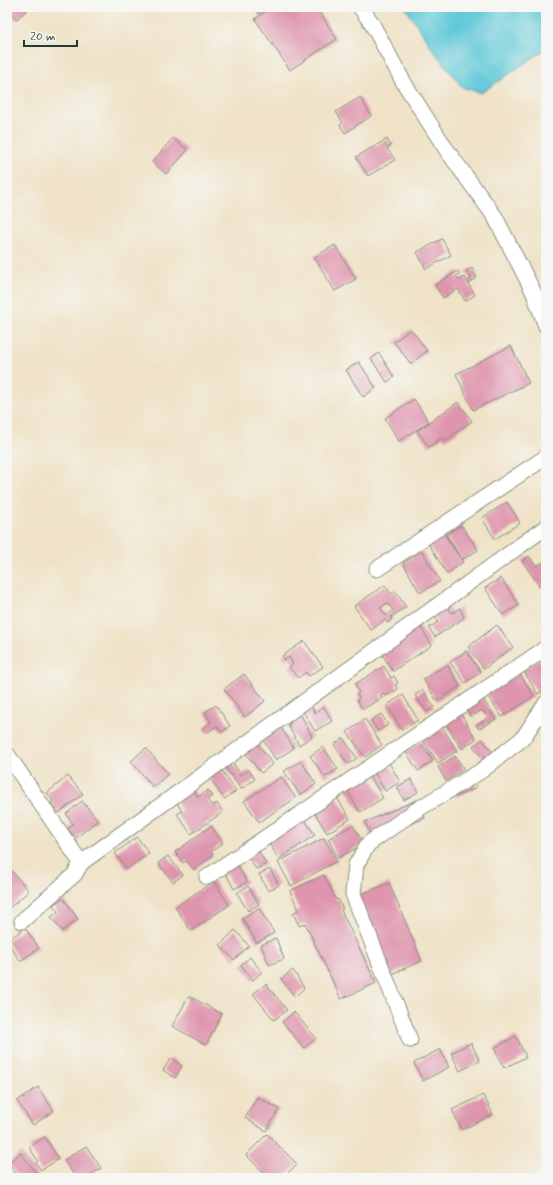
<svg xmlns="http://www.w3.org/2000/svg" width="553" height="1185" font-family="Mynerve,sans-serif">
  <style>
    .water { fill: #5ec8d8; stroke: #3e8286 }
    .building { fill: #de95ad; fill-rule: evenodd }
    .lines { fill: none; stroke-linecap: round; stroke-linejoin: round }
    .minor-casing { stroke: #87907d; stroke-width: 17 }
    .minor { stroke: #fff; stroke-width: 15 }
  </style>
  <rect width="100%" height="100%" fill="#f6f6f2"/>
  <filter id="ink" filterUnits="userSpaceOnUse"><feTurbulence type="fractalNoise" baseFrequency=".025" numOctaves="2"/><feDisplacementMap in="SourceGraphic" scale="8" xChannelSelector="R" yChannelSelector="G"/><feConvolveMatrix kernelMatrix="1 2 1 2 8 2 1 2 1" color-interpolation-filters="sRGB"/></filter>
  <filter id="wash" filterUnits="userSpaceOnUse"><feTurbulence type="fractalNoise" baseFrequency=".012" numOctaves="4" result="noise"/><feDisplacementMap in="SourceGraphic" scale="16" xChannelSelector="R" yChannelSelector="G"/><feGaussianBlur stdDeviation="0.9" result="paint"/><feColorMatrix in="noise" values="0 0 0 0 0 0 0 0 0 0 0 0 0 0 0 0 0 1.4 0 .05"/><feComposite in="paint" operator="in"/></filter>
  <g filter="url(#wash)">
    <rect width="100%" height="100%" fill="#efe2c6"/>
    <path class="water" d="M405,7H546V49L481,93L462,87L436,54Z"/>
    <g id="blocks">
      <g class="building">
        <path d="M7,7H30L16,20L7,9Z"/>
        <path d="M254,7H268L259,14Z"/>
        <path d="M272,7H316L337,39L290,70L255,19Z"/>
        <path d="M360,97L371,116L345,133L340,125L343,123L336,112Z"/>
        <path d="M173,138L188,150L166,174L152,162Z"/>
        <path d="M387,139L391,146L387,148L395,160L368,176L356,157Z"/>
        <path d="M442,239L451,255L426,269L417,252Z"/>
        <path d="M335,245L356,279L335,291L314,257Z"/>
        <path d="M472,268L477,278L468,283L475,295L465,301L458,289L443,298L435,285L458,271L460,274L456,276L459,280L465,277L467,281L471,279L466,271Z"/>
        <path d="M411,329L427,351L411,364L394,342Z"/>
        <path d="M511,346L529,383L473,410L456,374Z"/>
        <path d="M379,353L394,377L387,382L371,359Z"/>
        <path d="M359,362L376,388L363,397L346,370Z"/>
        <path d="M414,399L429,422L399,441L385,418Z"/>
        <path d="M458,402L472,421L446,440L443,437L429,447L417,431Z"/>
        <path d="M507,502L520,523L495,539L482,518Z"/>
        <path d="M461,525L478,550L462,560L446,535Z"/>
        <path d="M444,534L463,562L447,574L427,541Z"/>
        <path d="M422,551L440,581L420,593L403,563Z"/>
        <path d="M529,556L536,566L546,561V585L541,588L522,561Z"/>
        <path d="M501,578L519,605L503,615L485,588Z"/>
        <path d="M385,585L391,594L395,591L406,607L391,617L392,619L388,623L385,620L371,630L354,606ZM387,603L393,610L386,616L380,608Z"/>
        <path d="M448,607L452,613L460,608L464,618L435,637L429,628L438,622L434,616Z"/>
        <path d="M418,623L432,645L393,671L378,648Z"/>
        <path d="M497,625L513,647L484,669L468,647Z"/>
        <path d="M304,641L323,667L309,676L306,672L298,678L289,667L293,664L289,657L285,660L282,656Z"/>
        <path d="M466,651L481,672L465,683L450,662Z"/>
        <path d="M540,659L546,669V689L538,694L523,670Z"/>
        <path d="M447,665L460,686L437,701L423,679Z"/>
        <path d="M384,666L391,678L394,676L398,683L395,685L398,689L386,696L384,693L380,695L382,698L363,709L357,700L359,698L357,694L359,693L355,684Z"/>
        <path d="M519,673L534,696L502,717L487,694Z"/>
        <path d="M244,674L265,701L245,717L224,689Z"/>
        <path d="M423,690L434,707L427,712L415,695Z"/>
        <path d="M403,695L418,720L402,730L387,705Z"/>
        <path d="M482,698L496,719L479,729L476,725L488,718L482,710L471,717L466,708Z"/>
        <path d="M309,703L315,713L324,707L332,721L315,731L301,708Z"/>
        <path d="M216,705L230,726L222,732L217,726L207,733L203,728L211,722L205,712Z"/>
        <path d="M299,711L312,737L299,745L288,725L291,723L288,718Z"/>
        <path d="M381,714L388,725L378,731L371,720Z"/>
        <path d="M461,714L476,739L462,749L446,724Z"/>
        <path d="M365,719L382,745L365,757L347,732Z"/>
        <path d="M280,726L294,748L276,760L262,738Z"/>
        <path d="M442,727L457,751L438,763L423,740Z"/>
        <path d="M253,738L273,764L261,773L241,747Z"/>
        <path d="M343,738L357,758L348,764L334,745Z"/>
        <path d="M482,739L493,753L484,760L473,746Z"/>
        <path d="M421,742L433,761L418,771L406,752Z"/>
        <path d="M323,747L338,769L325,777L310,756Z"/>
        <path d="M146,748L168,774L153,787L131,761Z"/>
        <path d="M455,756L464,769L446,781L438,767Z"/>
        <path d="M301,761L316,784L300,795L284,771Z"/>
        <path d="M388,761L400,782L385,791L373,770Z"/>
        <path d="M233,763L241,775L249,770L255,779L241,789L226,768Z"/>
        <path d="M220,768L236,791L224,799L208,775Z"/>
        <path d="M368,773L383,798L360,812L345,787Z"/>
        <path d="M68,776L83,794L59,813L51,803L53,801L47,793Z"/>
        <path d="M281,777L296,798L259,822L244,801Z"/>
        <path d="M472,777L476,788L456,797L451,787Z"/>
        <path d="M411,779L418,792L404,800L397,787Z"/>
        <path d="M192,788L198,797L208,790L213,796L207,799L212,806L217,803L223,812L191,834L177,814L182,811L175,800Z"/>
        <path d="M336,796L350,819L327,833L313,810Z"/>
        <path d="M417,800L425,818L373,840L365,822Z"/>
        <path d="M82,801L98,820L76,838L68,829L73,824L66,814Z"/>
        <path d="M303,817L315,835L279,859L267,840Z"/>
        <path d="M353,825L364,844L338,858L328,839Z"/>
        <path d="M211,826L223,843L211,852L213,855L194,870L187,861L183,863L175,852Z"/>
        <path d="M137,837L149,853L127,869L115,853Z"/>
        <path d="M324,838L337,861L291,886L278,862Z"/>
        <path d="M257,848L266,864L256,869L247,854Z"/>
        <path d="M168,856L183,875L173,882L158,863Z"/>
        <path d="M236,863L247,882L234,889L224,870Z"/>
        <path d="M9,868L29,891L8,909L7,870Z"/>
        <path d="M270,869L279,885L268,891L259,874Z"/>
        <path d="M324,875L336,900L338,899L343,909L341,910L376,983L341,999L305,923L299,926L293,913L299,910L290,891Z"/>
        <path d="M214,881L229,905L191,931L175,907Z"/>
        <path d="M389,883L422,961L387,976L354,897Z"/>
        <path d="M248,886L259,904L248,911L237,893Z"/>
        <path d="M63,898L78,919L62,931L51,917L58,912L53,905Z"/>
        <path d="M259,908L274,933L257,943L242,918Z"/>
        <path d="M25,928L39,948L20,961L7,941Z"/>
        <path d="M235,930L249,946L234,960L220,945Z"/>
        <path d="M276,938L284,959L269,965L261,945Z"/>
        <path d="M250,957L262,972L253,980L241,965Z"/>
        <path d="M293,970L304,988L295,997L281,979Z"/>
        <path d="M266,984L287,1010L274,1020L253,994Z"/>
        <path d="M189,996L222,1014L206,1045L172,1026Z"/>
        <path d="M294,1012L316,1038L304,1048L282,1022Z"/>
        <path d="M516,1036L526,1057L504,1068L494,1048Z"/>
        <path d="M471,1043L480,1061L460,1071L451,1053Z"/>
        <path d="M440,1049L449,1067L423,1081L414,1063Z"/>
        <path d="M171,1058L182,1066L175,1078L163,1070Z"/>
        <path d="M38,1087L54,1111L33,1125L17,1101Z"/>
        <path d="M483,1095L493,1114L462,1130L452,1110Z"/>
        <path d="M257,1097L279,1109L266,1131L245,1118Z"/>
        <path d="M267,1134L297,1164L283,1178H269L246,1155Z"/>
        <path d="M45,1137L59,1159L41,1170L36,1163L38,1161L29,1147Z"/>
        <path d="M86,1146L101,1168L86,1178H76L64,1160Z"/>
        <path d="M21,1153L39,1177L37,1178H20L8,1163Z"/>
        <path d="M7,1168L14,1178H7Z"/>
      </g>
    </g>
  </g>
  <g filter="url(#ink)">
    <use href="#blocks" fill-opacity="0" stroke="#87907d" stroke-width="1"/>
    <g class="lines">
      <defs>
        <g id="minor">
          <path d="M360,7L371,22L404,83L446,149L495,217L533,291L546,326"/>
          <path d="M377,569L546,457"/>
          <path d="M7,754L81,863"/>
          <path d="M207,877L546,648"/>
          <path d="M22,921L75,874L81,863L546,527"/>
          <path d="M410,1040L353,894L356,865L368,844L415,811L481,771L523,738L546,703"/>
        </g>
      </defs>
      <use href="#minor" class="minor-casing"/>
      <use href="#minor" class="minor"/>
    </g>
  </g>
  <rect width="553" height="1185" fill="none" stroke="#f6f6f2" stroke-width="24"/>
  <path d="M24 40v6h53v-6" fill="none" stroke="#1f3d34" stroke-width="2"/>
  <text x="30" y="40" font-size="12" fill="#1f3d34" stroke="#f6f6f2" stroke-width="3" paint-order="stroke">20 m</text>
</svg>
